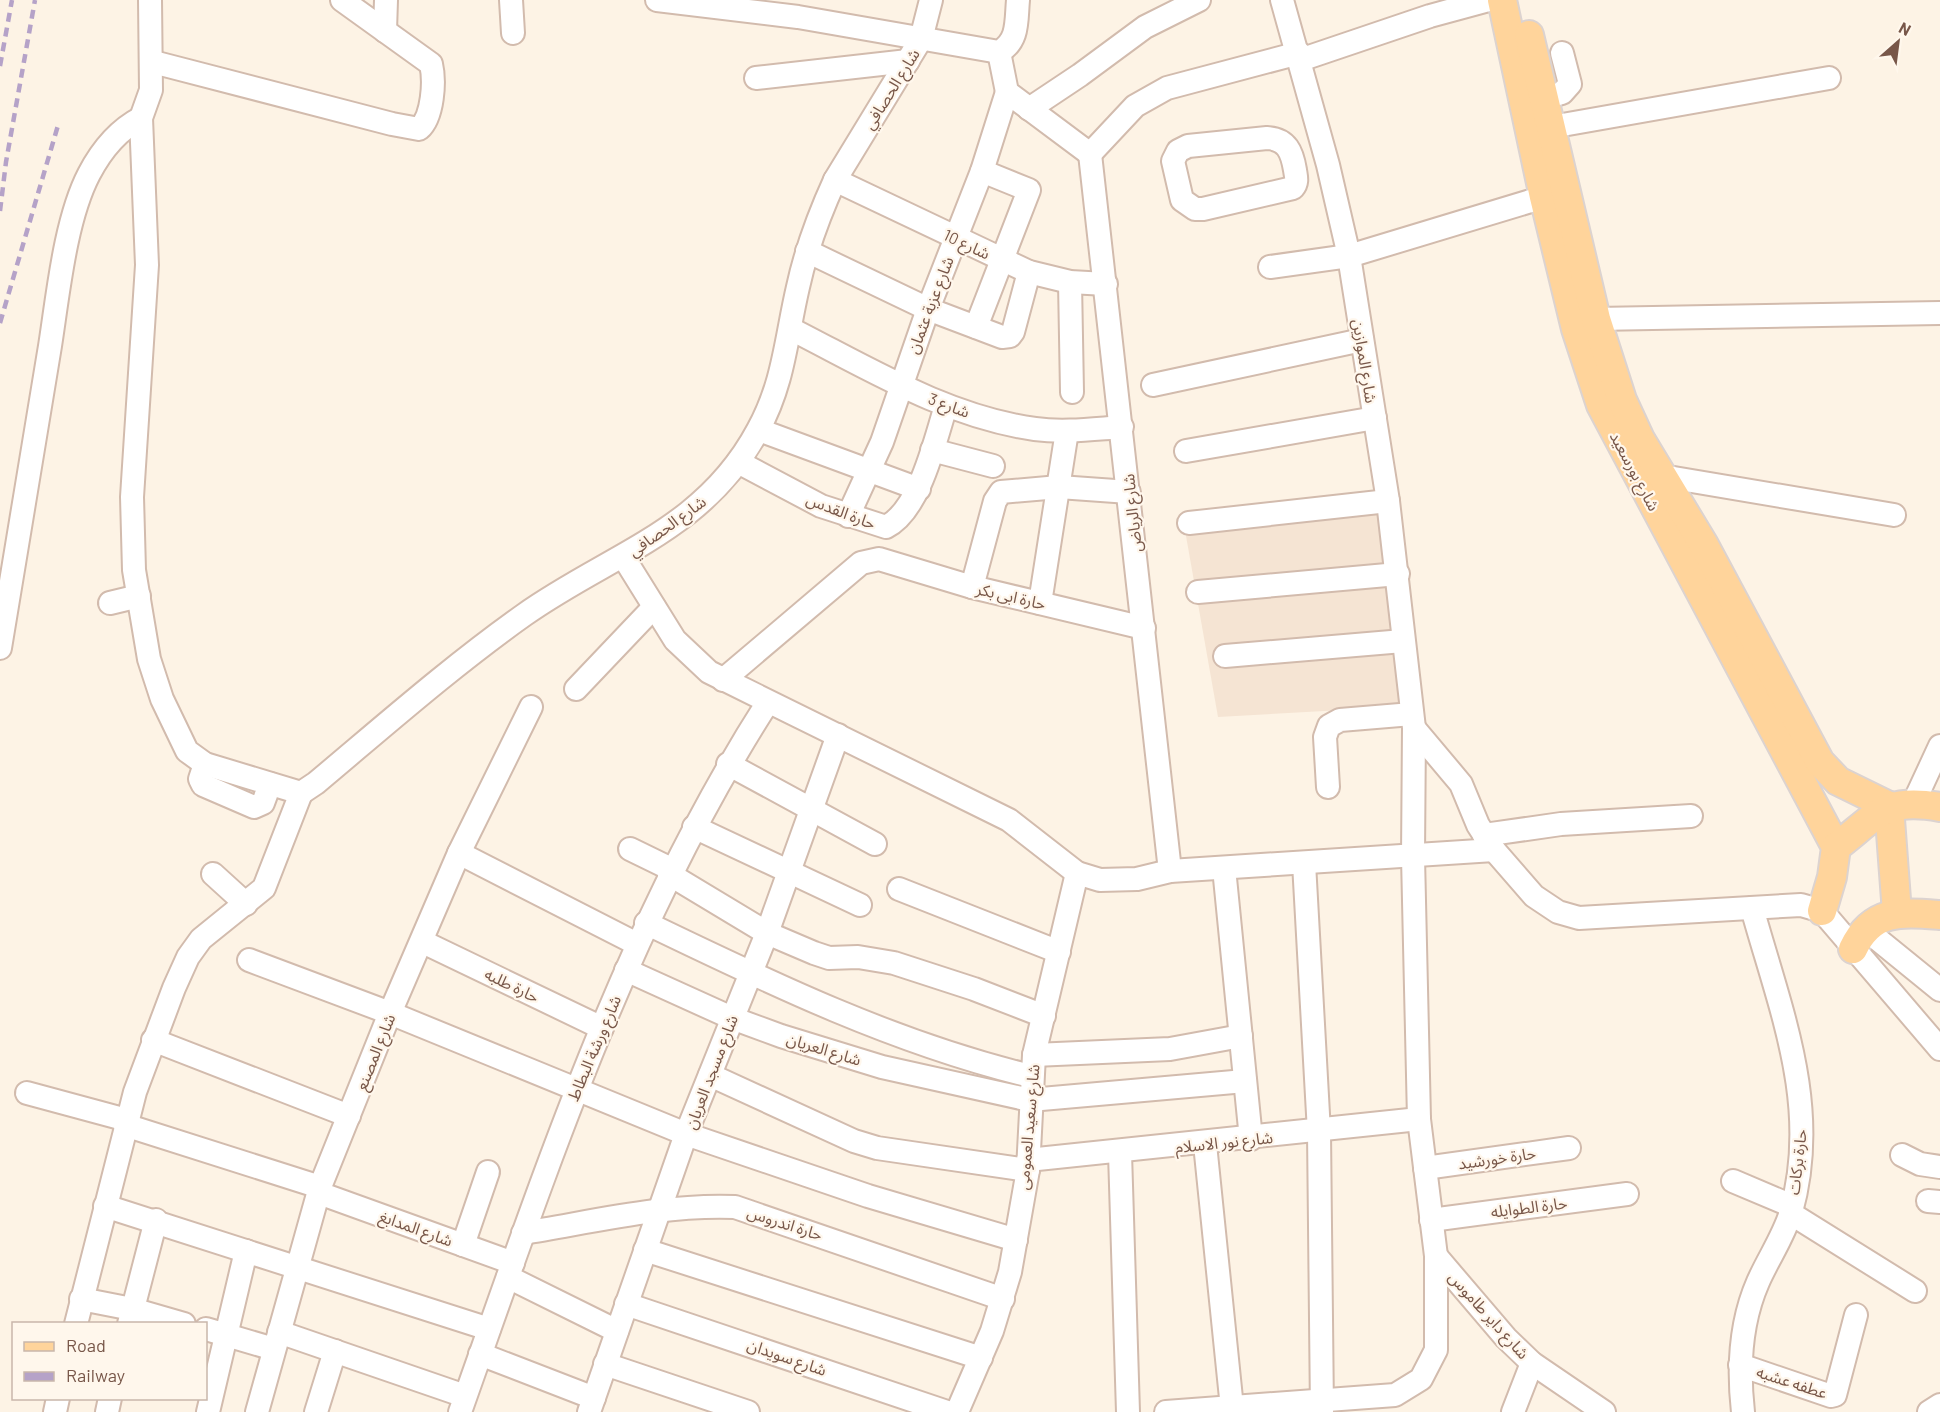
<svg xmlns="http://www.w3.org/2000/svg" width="1940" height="1412" font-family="Barlow,'Noto Sans Arabic',sans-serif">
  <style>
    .residential { fill: #f5e4d3 }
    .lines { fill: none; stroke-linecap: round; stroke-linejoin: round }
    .minor-casing { stroke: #d2bbad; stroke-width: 26 }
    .major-casing { stroke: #dcd3d0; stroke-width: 32 }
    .minor { stroke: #fff; stroke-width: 22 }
    .major { stroke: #ffd49b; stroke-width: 28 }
    .rail { stroke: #b5a2c8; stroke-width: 4.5; stroke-dasharray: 9 6; stroke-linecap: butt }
    .labels { text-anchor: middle; stroke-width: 4.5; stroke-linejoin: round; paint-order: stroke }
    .street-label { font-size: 16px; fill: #785749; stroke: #fff7ec }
  </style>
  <rect width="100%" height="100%" fill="#fdf3e5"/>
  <path class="residential" d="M1394,497L1415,706L1218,717L1183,519Z"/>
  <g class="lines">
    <defs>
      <g id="minor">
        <path d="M150,0L151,90L141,118L147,265L132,497L134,570L149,659L162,699L187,751L205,764L301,793"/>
        <path d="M511,0L513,33"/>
        <path d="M657,0L798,17L999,52C1019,41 1016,21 1018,0"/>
        <path d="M385,31L386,0"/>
        <path d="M999,52L1007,92L1090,154"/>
        <path d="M1300,60L1430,16L1489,0"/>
        <path d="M153,62L392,124L419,129C433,117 435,81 431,64L342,0"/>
        <path d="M756,78L908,61"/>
        <path d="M1544,98L1562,93L1570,84L1562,53"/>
        <path d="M1029,109L1080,75L1145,27L1199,0"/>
        <path d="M1551,127L1829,78"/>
        <path d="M1267,138C1287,139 1292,152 1295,170C1296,177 1298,182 1293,188L1203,209H1195L1182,200L1173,161L1178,151L1188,146Z"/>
        <path d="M1090,154L1170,871"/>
        <path d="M1090,154L1135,106L1167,88L1299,53"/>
        <path d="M835,180L1029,272L1070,282L1106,284"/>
        <path d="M807,251L928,309L1002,337L1010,336L1013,332L1029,272"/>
        <path d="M1270,267L1349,256L1544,197"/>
        <path d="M1070,282L1072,392"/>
        <path d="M1596,319L1940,313"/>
        <path d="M976,327L1029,190L982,171"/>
        <path d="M791,329C868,368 947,417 1035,429C1064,433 1093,429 1122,427"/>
        <path d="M1153,385L1362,340"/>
        <path d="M759,430L919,489"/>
        <path d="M932,450L993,466"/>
        <path d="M1186,451L1375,418"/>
        <path d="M738,462L821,506L886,527C920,510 935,440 946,406"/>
        <path d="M1662,476L1894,515"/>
        <path d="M848,516L882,442L928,309L982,171L1007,92"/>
        <path d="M1189,523L1388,501"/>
        <path d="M624,558L675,640L709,672L1009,820L1077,873L1100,880L1137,879L1170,871L1494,850"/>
        <path d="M972,587L995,501L1001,492L1059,487L1129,492"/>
        <path d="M1198,592L1398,574"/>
        <path d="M110,603L139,596"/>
        <path d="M1040,603L1067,431"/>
        <path d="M0,648C17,547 33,447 50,346C58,295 65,220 89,174C101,151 118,130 141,118"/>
        <path d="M1225,656L1403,641"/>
        <path d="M723,680L861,563L879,559L972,587L1144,628"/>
        <path d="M576,689L654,607"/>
        <path d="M1414,728L1461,784L1478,825L1494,850L1534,896L1558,912L1579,918L1801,905L1822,911L1940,1049"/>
        <path d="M205,764L200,779L203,785L254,807L263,803L270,784"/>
        <path d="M728,764L875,844"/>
        <path d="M1328,787L1325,737L1329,726L1340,720L1412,714"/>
        <path d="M301,793L316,783C384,726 452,666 524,615C610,554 704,531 758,430C784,383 786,338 798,287C806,250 819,215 835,180L921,39L931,0"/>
        <path d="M1914,802L1940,746"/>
        <path d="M694,827L860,905"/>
        <path d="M1484,835L1561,824L1691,816"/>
        <path d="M630,849L671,869"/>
        <path d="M459,853L637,944"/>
        <path d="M1304,863L1319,1132L1322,1412"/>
        <path d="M1224,868L1251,1139"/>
        <path d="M213,874L246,904"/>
        <path d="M669,874L767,933L814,953L829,958L858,957L894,963L974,989L1044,1016"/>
        <path d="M899,889L1059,952"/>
        <path d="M646,923C770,983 897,1044 1031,1076"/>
        <path d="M1865,929L1940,990"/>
        <path d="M423,942L602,1028"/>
        <path d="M249,960L390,1013L686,1134L868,1196L1016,1240"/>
        <path d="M626,970L732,1018L781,1036L882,1067L1030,1100L1245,1081"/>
        <path d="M153,1040L349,1116"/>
        <path d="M1034,1055L1170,1049L1241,1036"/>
        <path d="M710,1075L854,1141L877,1148L1028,1170"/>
        <path d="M27,1093L127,1120"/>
        <path d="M125,1125L320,1187"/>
        <path d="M1205,1144L1232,1408"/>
        <path d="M1120,1153L1128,1412"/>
        <path d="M1902,1155L1920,1164L1940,1167"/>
        <path d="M1028,1160L1419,1119"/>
        <path d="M1425,1168L1569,1148"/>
        <path d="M1733,1181L1792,1206"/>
        <path d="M319,1193L513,1263"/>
        <path d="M1928,1201L1940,1202"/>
        <path d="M105,1206L489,1329"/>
        <path d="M1790,1213L1915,1291"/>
        <path d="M1431,1220L1627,1194"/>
        <path d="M523,1233C592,1222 665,1204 735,1207L1003,1299"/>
        <path d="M463,1245L488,1172"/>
        <path d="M645,1250L981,1358"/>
        <path d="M1436,1256L1506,1338L1532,1363L1604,1412"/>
        <path d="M508,1277L617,1331"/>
        <path d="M81,1299L132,1309L184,1324"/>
        <path d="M626,1304L947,1412"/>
        <path d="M76,1324L135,1092L174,988L188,957L201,939L264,888L301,793"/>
        <path d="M129,1324L156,1220"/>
        <path d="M206,1329L274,1349"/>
        <path d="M279,1332L465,1396"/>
        <path d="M480,1354L594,1398"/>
        <path d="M605,1364L748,1412"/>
        <path d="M1740,1365L1831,1396L1835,1395L1856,1315"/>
        <path d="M55,1412L58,1398"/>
        <path d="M107,1412L110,1398"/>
        <path d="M208,1412L246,1251"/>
        <path d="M257,1412L320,1187L390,1013L459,853L531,707"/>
        <path d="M316,1412L335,1351"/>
        <path d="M460,1412C547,1167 627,922 768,702"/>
        <path d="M589,1412L686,1134L767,933L838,735"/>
        <path d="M957,1412L992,1331L1010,1272L1028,1170L1034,1055L1077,873"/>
        <path d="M1166,1412L1395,1395L1421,1379L1436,1350V1256L1419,1119L1413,857L1414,728L1388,501L1349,256L1328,165L1282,0"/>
        <path d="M1513,1412L1532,1363"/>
        <path d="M1743,1412C1738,1368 1740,1323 1758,1282C1768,1259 1784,1236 1791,1212C1821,1106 1780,1009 1752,908"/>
        <path d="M1929,1412L1940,1405"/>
      </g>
      <g id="major">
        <path d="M1502,0L1544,197L1576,329L1601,405L1836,847L1832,877L1822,911"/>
        <path d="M1529,35L1596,319L1622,400L1640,439L1704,545L1820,762L1838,781L1889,806"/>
        <path d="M1889,806L1897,913"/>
        <path d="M1836,847C1878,815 1884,797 1940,807"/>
        <path d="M1853,949C1872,909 1901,912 1940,915"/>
      </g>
    </defs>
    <use href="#minor" class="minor-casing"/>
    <use href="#major" class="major-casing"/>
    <use href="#minor" class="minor"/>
    <use href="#major" class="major"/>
    <g class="rail">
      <path d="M0,66L12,0"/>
      <path d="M0,211L6,162L35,0"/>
      <path d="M0,323L59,122"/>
    </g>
  </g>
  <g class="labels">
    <g class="street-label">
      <text transform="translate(891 89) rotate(-58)" y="6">شارع الحصافي</text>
      <text transform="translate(967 244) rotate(25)" y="6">شارع 10</text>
      <text transform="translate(930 305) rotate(-69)" y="6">شارع عزبة عثمان</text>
      <text transform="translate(1365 361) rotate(81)" y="6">شارع الموازين</text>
      <text transform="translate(949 405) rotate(20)" y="6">شارع 3</text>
      <text transform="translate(1635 471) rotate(62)" y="6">شارع بورسعيد</text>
      <text transform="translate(841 511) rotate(21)" y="6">حارة القدس</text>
      <text transform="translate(1132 513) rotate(-96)" y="6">شارع الرياض</text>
      <text transform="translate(667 526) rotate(-36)" y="6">شارع الحصافي</text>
      <text transform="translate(1011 596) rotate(13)" y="6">حارة ابى بكر</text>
      <text transform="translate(512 985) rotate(26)" y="6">حارة طلبه</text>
      <text transform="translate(594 1048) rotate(-67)" y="6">شارع ورشة البطاط</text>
      <text transform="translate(824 1049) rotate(17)" y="6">شارع العريان</text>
      <text transform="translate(375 1052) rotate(-68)" y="6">شارع المصنع</text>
      <text transform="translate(711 1072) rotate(-69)" y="6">شارع مسجد العريان</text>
      <text transform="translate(1028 1127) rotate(-85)" y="6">شارع سعيد العمومى</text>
      <text transform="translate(1224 1142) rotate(-6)" y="6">شارع نور الاسلام</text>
      <text transform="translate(1497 1158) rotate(-8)" y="6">حارة خورشيد</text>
      <text transform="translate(1797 1162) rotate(-83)" y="6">حارة بركات</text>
      <text transform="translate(1529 1207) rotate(-7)" y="6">حارة الطوايله</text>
      <text transform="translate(785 1223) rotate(18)" y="6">حارة اندروس</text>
      <text transform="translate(416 1228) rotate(20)" y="6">شارع المدابغ</text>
      <text transform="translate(1489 1315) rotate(48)" y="6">شارع داير طاموس</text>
      <text transform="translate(787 1357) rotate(19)" y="6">شارع سويدان</text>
      <text transform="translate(1792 1382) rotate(18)" y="6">عطفه عشبه</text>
    </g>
  </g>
  <rect x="12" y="1322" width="195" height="78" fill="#fff7ec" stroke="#c9b7ab" stroke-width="1.5"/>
  <rect x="24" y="1342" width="30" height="9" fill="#ffd49b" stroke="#c9b7ab" stroke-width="1.5"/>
  <text x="66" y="1352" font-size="18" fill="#785749">Road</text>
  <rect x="24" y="1372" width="30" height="9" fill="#b5a2c8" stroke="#c9b7ab" stroke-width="1.5"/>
  <text x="66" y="1382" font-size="18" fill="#785749">Railway</text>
  <g transform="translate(1898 42) rotate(28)" stroke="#fff7ec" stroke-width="4.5" paint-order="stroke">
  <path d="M0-4.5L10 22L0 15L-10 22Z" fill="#785749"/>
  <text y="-9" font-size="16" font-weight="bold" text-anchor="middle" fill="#785749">N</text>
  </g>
</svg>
